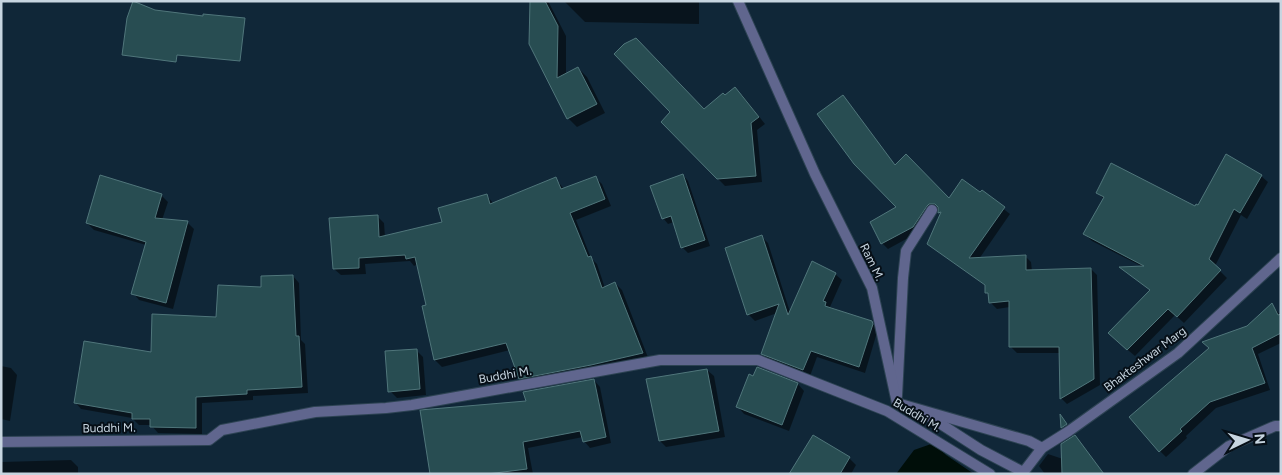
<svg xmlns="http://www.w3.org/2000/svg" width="1282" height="475" font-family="Figtree,sans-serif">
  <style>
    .water { fill: #000e09 }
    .shadow { fill: #0007 }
    .building { fill: #284d52; stroke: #50767b }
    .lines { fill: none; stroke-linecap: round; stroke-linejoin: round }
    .lane-casing { stroke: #2d4353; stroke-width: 12 }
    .street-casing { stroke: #2d4353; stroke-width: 12 }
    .lane { stroke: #60668e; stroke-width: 10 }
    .street { stroke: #60668e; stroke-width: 10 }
    .labels { text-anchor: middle; stroke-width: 4; stroke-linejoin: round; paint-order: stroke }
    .street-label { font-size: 12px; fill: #c7d5e0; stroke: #060f17 }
  </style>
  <rect width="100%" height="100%" fill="#102738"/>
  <path class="water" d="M934,443L946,455L974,474H896L914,450Z"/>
  <g class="shadow">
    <path d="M531,1H548L566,36V75L578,68L587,77L605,113L577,127L568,118L530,44Z"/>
    <path d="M564,1H699V24L585,22Z"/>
    <path d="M742,95L765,124L757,130L762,182L725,186L663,122L704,110L725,96Z"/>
    <path d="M843,97L895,166L949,200L980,194L982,192L1010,214L979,259L1025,256L1031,262L1032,271L1091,269L1097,275L1100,385L1067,404L1061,398L1060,353H1017L1011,347L1010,307L997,309L991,303L986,286L935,249L941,215L939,209H936L919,232L888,249L882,243L898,208Z"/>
    <path d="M683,175L688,181L710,246L688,253L682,247L674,222L668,224L663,218Z"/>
    <path d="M1261,176L1268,182L1247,219L1241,215L1215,266L1227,278L1184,323L1175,315L1135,356L1116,340L1150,290L1122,268L1143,267L1092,241L1085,234L1104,199L1098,193L1195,208Z"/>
    <path d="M595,177L602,184L611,206L576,220L591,258L597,264L605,288L615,283L622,290L649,360L527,385L520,378L510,350L442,367L435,360L423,307L428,306L418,264L414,266L410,261L365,264L366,274L341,275L334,269L377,216L384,223L385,237L444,223L487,196L494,204L555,178L564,189Z"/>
    <path d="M161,195L168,202L162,220L188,223L194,229L173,309L139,300L133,293L146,245L94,230L87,223Z"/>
    <path d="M762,237L768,243L790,312L835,274L842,280L830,307L871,322L878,329L865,373L817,357L810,376L769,360L762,353L777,313L755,321L748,314Z"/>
    <path d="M293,276L299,283L301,340L305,344L308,393L253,396V400L202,403V434L158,433L151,425H139L132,418L81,409L75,402L152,354L217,319L262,288Z"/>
    <path d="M1272,305L1281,316V343L1258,354L1270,390L1216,408L1186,436L1187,438L1166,457L1160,451L1247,327Z"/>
    <path d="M416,350L423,357L426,395L397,398L390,391Z"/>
    <path d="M1,366L11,368L17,375L10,421L1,419Z"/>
    <path d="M757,368L798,384L804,391L789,431L744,414L738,407Z"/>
    <path d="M707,370L714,376L725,437L666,447L660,441Z"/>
    <path d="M594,380L600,387L611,443L590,448L584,441L583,437L528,448L533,474H431L528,402Z"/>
    <path d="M1075,436L1104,474H1045L1039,466L1048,454L1063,459Z"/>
    <path d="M813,437L849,458L856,465L851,474H791Z"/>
    <path d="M71,460L78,467V474H1V462Z"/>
  </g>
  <g class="building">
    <path d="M133,1L155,10L203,16V14L245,18L240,61L177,55L176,62L122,55L127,18Z"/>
    <path d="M530,1H545L558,26L557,78L578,67L597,104L567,119L529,44Z"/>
    <path d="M636,38L704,109L723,93L725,95L735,87L759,117L751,123L756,176L717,179L661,122L670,112L614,54L624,44Z"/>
    <path d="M843,95L895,165L906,154L949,198L962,179L980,192L982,190L1005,207L969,258L1026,255V270L1091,268L1094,379L1060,399L1059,347H1009V301L989,303L988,293H985V285L927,244L941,212L938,213V207L935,204H929L927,206L913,227L881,244L870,222L896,207L854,164L817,114Z"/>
    <path d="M1226,154L1262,175L1240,213L1234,209L1209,259L1221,270L1177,317L1168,309L1127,350L1108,333L1150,290L1119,267L1144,266L1083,234L1104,197L1096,193L1111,163L1195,206L1196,204L1198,205Z"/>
    <path d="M683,174L705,240L681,248L671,216L662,219L650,186Z"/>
    <path d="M100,175L162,194L155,218L188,221L166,303L131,294L146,242L86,223Z"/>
    <path d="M596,176L605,199L570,213L588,257L591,256L602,288L615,282L643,353L591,365L519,379L506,343L434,360L422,306L426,305L415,257L406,259L405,255L359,258V268L333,269L329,218L378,215L379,237L442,222L438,208L487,194L490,204L556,177L561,189Z"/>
    <path d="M762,235L788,315L812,261L836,273L823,301L826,302L825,306L872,321L873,324L859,367L811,351L803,370L761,354L779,304L747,315L725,248Z"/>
    <path d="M293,275L296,336H299L302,387L247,390V394L196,397V428L150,427V419H132V413L74,403L84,341L151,352L152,314L216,317L218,285L261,287V276Z"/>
    <path d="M1272,303L1278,315L1281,314V333L1252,348L1265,383L1210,402L1180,429L1182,431L1159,452L1129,417L1209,348L1202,342L1247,326Z"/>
    <path d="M417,349L420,389L388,392L385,351Z"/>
    <path d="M757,367L798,383L782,425L736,407L749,374L753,376Z"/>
    <path d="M707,369L719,431L659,441L646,379Z"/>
    <path d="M594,379L606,437L583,442L580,431L523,442L527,469L487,474H430L420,410L526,401L523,392Z"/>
    <path d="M1060,414L1067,424L1061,428Z"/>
    <path d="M813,435L850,457L840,474H789Z"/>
    <path d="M1075,435L1104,474H1062L1061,444Z"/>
  </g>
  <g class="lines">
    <defs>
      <g id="lane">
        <path d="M897,396L903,278L906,251L932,210"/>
        <path d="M921,413L930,417L981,450L1023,472"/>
      </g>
      <g id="street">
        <path d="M738,1L815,174L872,288L897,403L1029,441L1042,448"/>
        <path d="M1,442L209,440L222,430L315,412L386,408L412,405L660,360H758L887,411L990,474"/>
        <path d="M1022,474L1042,448L1069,431L1178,353L1281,258"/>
        <path d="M1193,474L1229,446L1275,426H1281"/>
      </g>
    </defs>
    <use href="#lane" class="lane-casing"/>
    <use href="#street" class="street-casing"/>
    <use href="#lane" class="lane"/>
    <use href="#street" class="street"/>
  </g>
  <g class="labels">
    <g class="street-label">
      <text transform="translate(872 262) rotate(64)" y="4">Ram M.</text>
      <text transform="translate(1145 359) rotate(-37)" y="4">Bhakteshwar Marg</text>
      <text transform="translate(505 375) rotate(-10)" y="4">Buddhi M.</text>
      <text transform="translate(917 415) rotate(31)" y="4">Buddhi M.</text>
      <text transform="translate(109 428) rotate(-1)" y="4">Buddhi M.</text>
    </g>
  </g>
  <rect width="1282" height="475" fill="none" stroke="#c7d5e0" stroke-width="5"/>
  <g transform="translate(1247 440) rotate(85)" stroke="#060f17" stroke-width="4" paint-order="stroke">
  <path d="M0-4L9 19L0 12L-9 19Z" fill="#c7d5e0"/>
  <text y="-8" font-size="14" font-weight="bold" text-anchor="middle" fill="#c7d5e0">N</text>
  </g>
</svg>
